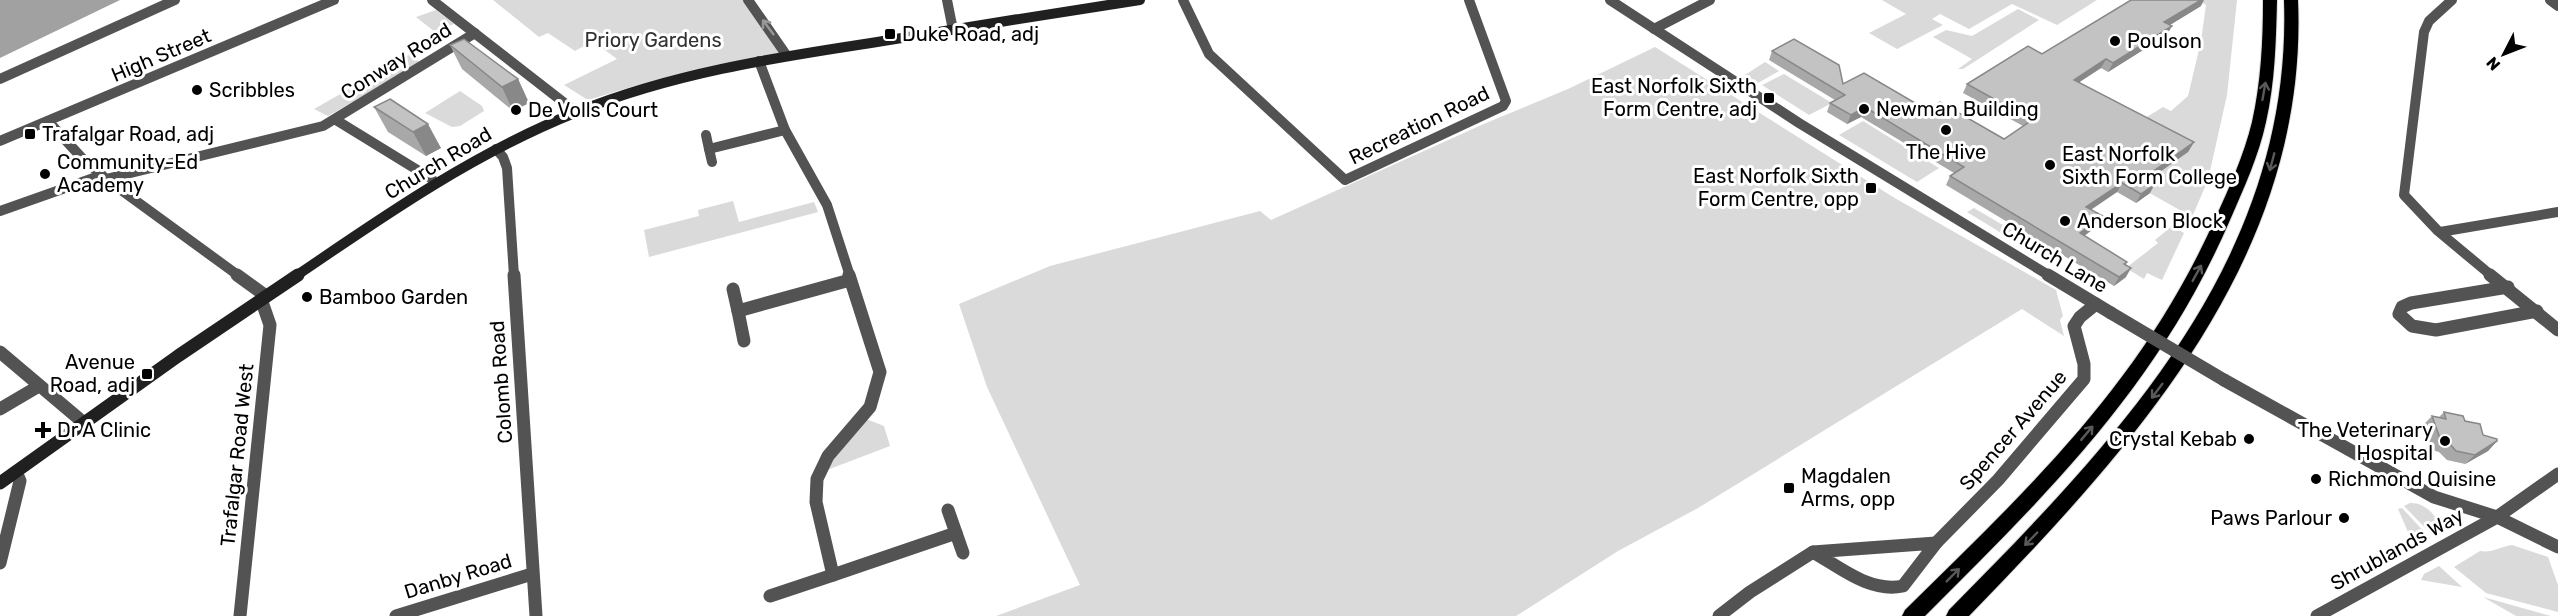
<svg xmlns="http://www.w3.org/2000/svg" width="2558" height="616" font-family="Rubik,sans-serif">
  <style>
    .green { fill: #dadada }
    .water { fill: #a1a1a1 }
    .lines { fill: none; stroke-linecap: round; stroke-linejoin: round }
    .trunk-casing { stroke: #dbdbdb; stroke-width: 2 }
    .minor-far1 { stroke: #535353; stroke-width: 10 }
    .minor { stroke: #535353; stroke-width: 13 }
    .tertiary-far1 { stroke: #535353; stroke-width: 10 }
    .tertiary { stroke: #535353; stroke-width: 13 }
    .secondary-far1 { stroke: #202020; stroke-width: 10 }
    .secondary { stroke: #202020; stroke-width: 13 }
    .trunk { fill: #000; fill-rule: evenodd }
    .tertiary-bridge { stroke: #535353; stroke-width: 13 }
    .wall { fill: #a8a8a8 }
    .shaded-wall { fill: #888 }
    .building { fill: #c3c3c3; stroke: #888; stroke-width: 1.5 }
    .oneway { stroke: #989898 }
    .oneway2 { stroke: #595959 }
    .poi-dot { fill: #000; stroke: #fff; stroke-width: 2 }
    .labels { text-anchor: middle; stroke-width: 6; stroke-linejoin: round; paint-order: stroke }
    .poi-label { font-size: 20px; fill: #000; stroke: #fff; text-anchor: start }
    .park-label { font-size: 20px; fill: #313131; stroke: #fff }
    .street-label { font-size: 20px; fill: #000; stroke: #fff }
  </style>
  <rect width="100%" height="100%" fill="#fff"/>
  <g class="green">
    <path d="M493,0H750L787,48L782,52L641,84L588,100L564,85L617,59L593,41L575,51L548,33L539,37Z"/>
    <path d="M1882,0H2097L2057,25L2012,4L1969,29L1940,14L1932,19L1943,25L1897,49L1869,33L1906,14Z"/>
    <path d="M2197,0H2237L2227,95L2208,180L2192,217L2139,187L2188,152L2145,118L2163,107L2171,111L2188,96L2201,41L2206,5Z"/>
    <path d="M2018,9L2039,20L1963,69H1958L1972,59L1933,37L1946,30L1972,36Z"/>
    <path d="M436,10L454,24L435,32L416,17Z"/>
    <path d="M1655,47L1893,197L2056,290L2063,316L2060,320L2064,336L2022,309L1698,508L1618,551L1516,616H996L1080,585L987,387L959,304L1050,266L1260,211L1271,220L1486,123L1568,89Z"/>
    <path d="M409,55L421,63L328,116L314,109Z"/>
    <path d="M1765,62L1779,71L1758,83L1745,75Z"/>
    <path d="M1784,74L1832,103L1809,115L1762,85Z"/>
    <path d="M460,91L482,106L484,111L460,126L452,127L425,113Z"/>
    <path d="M1863,121L1939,168L1917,182L1839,135Z"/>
    <path d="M733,201L739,222L814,202L818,212L649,257L644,230L699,216L698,210Z"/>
    <path d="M1974,208L2018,234L2011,239L1967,212Z"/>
    <path d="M2172,226L2184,233L2162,280L2147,273L2144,279L2126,268L2158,243L2155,240Z"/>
    <path d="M866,419L884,426L890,446L827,470L832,457Z"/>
    <path d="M2410,503C2425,502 2437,516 2441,529L2434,537L2404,506Z"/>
    <path d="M2402,508L2430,538L2415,548L2398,509Z"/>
    <path d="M2512,545L2548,557L2558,585V612L2486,593L2454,567L2480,551C2493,553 2499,547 2512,545Z"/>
    <path d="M2439,566L2462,587L2421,580L2424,574Z"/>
    <path d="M2483,597L2551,616H2516Z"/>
  </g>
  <path class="water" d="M0,0H120L0,58Z"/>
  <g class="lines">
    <defs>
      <g id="trunk">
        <path d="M2263,0H2277C2276,41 2275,82 2266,122C2259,155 2244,188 2230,220C2159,385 2050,491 1925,616H1902L1905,610C2030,487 2142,383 2215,219C2229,188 2244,155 2252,122C2261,82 2263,41 2263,0Z"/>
        <path d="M2284,0H2298C2309,256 2135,445 1969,616H1946L1949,610C2118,439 2293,259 2284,0Z"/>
      </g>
    </defs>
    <use href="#trunk" class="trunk-casing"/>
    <g class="minor-far1">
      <path d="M432,0L576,112"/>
      <path d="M748,0L787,56"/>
      <path d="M947,0L953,30"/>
      <path d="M1183,0L1209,54L1345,180L1503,106L1506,101L1469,0"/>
      <path d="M2452,0L2429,21L2424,32L2404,195L2438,231L2492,276"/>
      <path d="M2550,0L2558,6"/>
      <path d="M1654,29L1710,0"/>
      <path d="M759,61L785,130L827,205L850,276"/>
      <path d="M0,79L175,0"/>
      <path d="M336,120L432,179"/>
      <path d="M48,121L81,157L106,179L239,276"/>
      <path d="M706,135L709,149"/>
      <path d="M496,149L503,157L507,168L514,276"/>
      <path d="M712,162L709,149L785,130"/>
      <path d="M106,179L323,126L475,33"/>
      <path d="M0,211L102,175"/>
      <path d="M2440,232L2558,212"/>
    </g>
    <g class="minor">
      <path d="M237,275L266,296"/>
      <path d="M514,275L536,616"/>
      <path d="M849,275L880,372L870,407L828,456L817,479L816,502L833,575L956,533L948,510"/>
      <path d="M2490,275L2558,330"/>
      <path d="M2508,287L2411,303L2402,307L2399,314L2412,326L2436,330L2537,311"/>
      <path d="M733,289L738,311L850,280"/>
      <path d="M738,311L744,341"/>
      <path d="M0,352L84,423"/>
      <path d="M0,409L39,386"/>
      <path d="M2497,517L2558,474"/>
      <path d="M956,533L963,553"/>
      <path d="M1936,543L1903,586C1870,593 1841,568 1813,552Z"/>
      <path d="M1936,543L1998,480L2084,379V364L2074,326L2080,317L2096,304"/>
      <path d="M0,563L20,481L16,472"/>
      <path d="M770,596L833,575"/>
      <path d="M240,616L270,325L261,299"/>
      <path d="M396,616L532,574"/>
      <path d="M1719,616L1750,592L1813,552"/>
    </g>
    <g class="tertiary-far1">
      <path d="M1610,0L1799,123L2050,276"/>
      <path d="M0,141L334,0"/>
    </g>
    <g class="tertiary">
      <path d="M2048,275L2111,313"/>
      <path d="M2224,380L2434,497L2497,517L2558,547"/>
      <path d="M2317,616L2497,517"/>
    </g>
    <path class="secondary-far1" d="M296,276C385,215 476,152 577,112C670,74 772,58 871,43C961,28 1050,14 1140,0"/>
    <path class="secondary" d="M0,483L178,356L298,275"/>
    <use href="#trunk" class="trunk"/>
    <path class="tertiary-bridge" d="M2111,313L2224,380"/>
  </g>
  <g class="wall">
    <path d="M2201,6L2170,25L2167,35L2108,72L2101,68L2079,82L2194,142L2188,152L2148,180L2150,193L2136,203L2117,192L2091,210L2097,226L2084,236L2127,262L2126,265V277L2114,286L1946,185L1950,176L1954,173L1861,117L1847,124L1827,112L1830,103L1835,100L1769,60L1772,51L1843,84L1927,110L2004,139L2023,126L1963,93L1967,84L2042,54Z"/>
    <path d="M450,45L518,79L529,103L513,111L462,69Z"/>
    <path d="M374,107L441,148L426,156L388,132Z"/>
    <path d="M2444,412L2465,421L2483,435L2497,441L2488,451L2465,464L2447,460L2439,452L2432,450L2423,425L2432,416L2439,417Z"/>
  </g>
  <g class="shaded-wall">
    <path d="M2201,0H2204L2201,6L2160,31L2164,22Z"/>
    <path d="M2172,26L2167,35L2108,72L2113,63Z"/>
    <path d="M2106,59L2101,68L2069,89L2074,80Z"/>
    <path d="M518,79L529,103L513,111L502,87Z"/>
    <path d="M1865,107L1861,117L1847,124L1851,115Z"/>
    <path d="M428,124L441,148L426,156L413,132Z"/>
    <path d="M2194,142L2188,152L2139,187L2144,178Z"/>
    <path d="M2122,183L2117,192L2081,216L2086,207Z"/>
    <path d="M2155,184L2150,193L2136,203L2141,194Z"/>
    <path d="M2103,216L2097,226L2075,243L2080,233Z"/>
    <path d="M2131,268L2126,277L2114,286L2119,277Z"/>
    <path d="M2497,441L2488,451L2465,464L2475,455Z"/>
  </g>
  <g class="building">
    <path d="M2131,0H2201L2164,22L2172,26L2113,63L2106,59L2074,80L2194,142L2144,178L2155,184L2141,194L2122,183L2086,207L2103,216L2080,233L2127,262L2124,264L2131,268L2119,277L1950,176L1964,167L1865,107L1851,115L1830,103L1845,95L1772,51L1794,39L1839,65L1843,84L1864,73L1927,110L1940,102L2004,139L2032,120L1967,84L2028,46L2042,54Z"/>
    <path d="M464,39L518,79L502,87L450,45Z"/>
    <path d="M390,99L428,124L413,132L374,107Z"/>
    <path d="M2444,412L2463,416L2465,421L2480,424L2483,435L2497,439V441L2475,455L2456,451L2448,442L2441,441L2432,416L2446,419Z"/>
  </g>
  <defs><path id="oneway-shaft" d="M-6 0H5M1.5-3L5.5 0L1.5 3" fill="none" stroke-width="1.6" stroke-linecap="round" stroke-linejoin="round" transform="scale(1.5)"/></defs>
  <use class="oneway" href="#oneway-shaft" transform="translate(768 27) rotate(-127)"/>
  <g class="oneway2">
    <use href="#oneway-shaft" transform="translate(2264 91) rotate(-80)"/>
    <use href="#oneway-shaft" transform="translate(2272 162) rotate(105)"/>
    <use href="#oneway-shaft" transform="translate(2197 273) rotate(-61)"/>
    <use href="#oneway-shaft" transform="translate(2157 391) rotate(127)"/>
    <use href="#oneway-shaft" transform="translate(2087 433) rotate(-50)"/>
    <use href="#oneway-shaft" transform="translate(2031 539) rotate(134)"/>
    <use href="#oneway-shaft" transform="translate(1953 575) rotate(-45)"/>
  </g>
  <g class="poi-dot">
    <rect x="884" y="28" width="12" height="12" rx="3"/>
    <circle cx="2115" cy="41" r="6"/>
    <circle cx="197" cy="90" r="6"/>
    <rect x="1763" y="92" width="12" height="12" rx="3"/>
    <circle cx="1864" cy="109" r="6"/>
    <circle cx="516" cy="110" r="6"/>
    <circle cx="1946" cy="130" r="6"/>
    <rect x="24" y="128" width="12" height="12" rx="3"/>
    <circle cx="2050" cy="165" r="6"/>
    <circle cx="45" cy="174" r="6"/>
    <rect x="1865" y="182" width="12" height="12" rx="3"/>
    <circle cx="2065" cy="221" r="6"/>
    <circle cx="307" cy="297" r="6"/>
    <rect x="141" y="368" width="12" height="12" rx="3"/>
    <path d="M40 421h6v6h6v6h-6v6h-6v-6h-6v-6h6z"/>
    <circle cx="2249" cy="439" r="6"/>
    <circle cx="2445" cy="441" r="6"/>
    <circle cx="2316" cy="479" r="6"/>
    <rect x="1783" y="482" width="12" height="12" rx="3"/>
    <circle cx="2344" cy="518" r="6"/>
  </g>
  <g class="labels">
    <g class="poi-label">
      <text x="902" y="41">Duke Road, adj</text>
      <text x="2127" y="48">Poulson</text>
      <text x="1757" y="93" text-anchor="end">East Norfolk Sixth<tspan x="1757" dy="23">Form Centre, adj</tspan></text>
      <text x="209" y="97">Scribbles</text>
      <text x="1876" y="116">Newman Building</text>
      <text x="528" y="117">De Volls Court</text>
      <text x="42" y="141">Trafalgar Road, adj</text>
      <text x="1946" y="159" text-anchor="middle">The Hive</text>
      <text x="2062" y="161">East Norfolk<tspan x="2062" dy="23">Sixth Form College</tspan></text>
      <text x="57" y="169">Community-Ed<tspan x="57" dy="23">Academy</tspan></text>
      <text x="1859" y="183" text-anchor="end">East Norfolk Sixth<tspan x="1859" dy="23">Form Centre, opp</tspan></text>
      <text x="2077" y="228">Anderson Block</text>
      <text x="319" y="304">Bamboo Garden</text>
      <text x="135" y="369" text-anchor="end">Avenue<tspan x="135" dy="23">Road, adj</tspan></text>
      <text x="57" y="437">Dr A Clinic</text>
      <text x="2433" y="437" text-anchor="end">The Veterinary<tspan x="2433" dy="23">Hospital</tspan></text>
      <text x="2237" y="446" text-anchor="end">Crystal Kebab</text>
      <text x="1801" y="483">Magdalen<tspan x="1801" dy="23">Arms, opp</tspan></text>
      <text x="2328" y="486">Richmond Quisine</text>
      <text x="2332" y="525" text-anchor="end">Paws Parlour</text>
    </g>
    <g class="park-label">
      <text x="653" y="47">Priory Gardens</text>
    </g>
    <g class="street-label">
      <text transform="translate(161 55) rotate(-23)" y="7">High Street</text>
      <text transform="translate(396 61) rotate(-32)" y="7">Conway Road</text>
      <text transform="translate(1419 125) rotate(-26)" y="7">Recreation Road</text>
      <text transform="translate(438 163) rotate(-31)" y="7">Church Road</text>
      <text transform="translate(2055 257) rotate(31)" y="7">Church Lane</text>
      <text transform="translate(501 382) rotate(-94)" y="7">Colomb Road</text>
      <text transform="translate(2013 430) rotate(-49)" y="7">Spencer Avenue</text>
      <text transform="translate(237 455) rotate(-84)" y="7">Trafalgar Road West</text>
      <text transform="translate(2397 549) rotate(-29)" y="7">Shrublands Way</text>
      <text transform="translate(458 576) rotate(-17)" y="7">Danby Road</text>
    </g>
  </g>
  <g transform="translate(2504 54) rotate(228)" stroke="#ffffff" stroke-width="4.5" paint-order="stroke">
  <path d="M0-4.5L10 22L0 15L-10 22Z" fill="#000000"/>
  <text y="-9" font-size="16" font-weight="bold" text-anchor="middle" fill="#000000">N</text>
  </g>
</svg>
